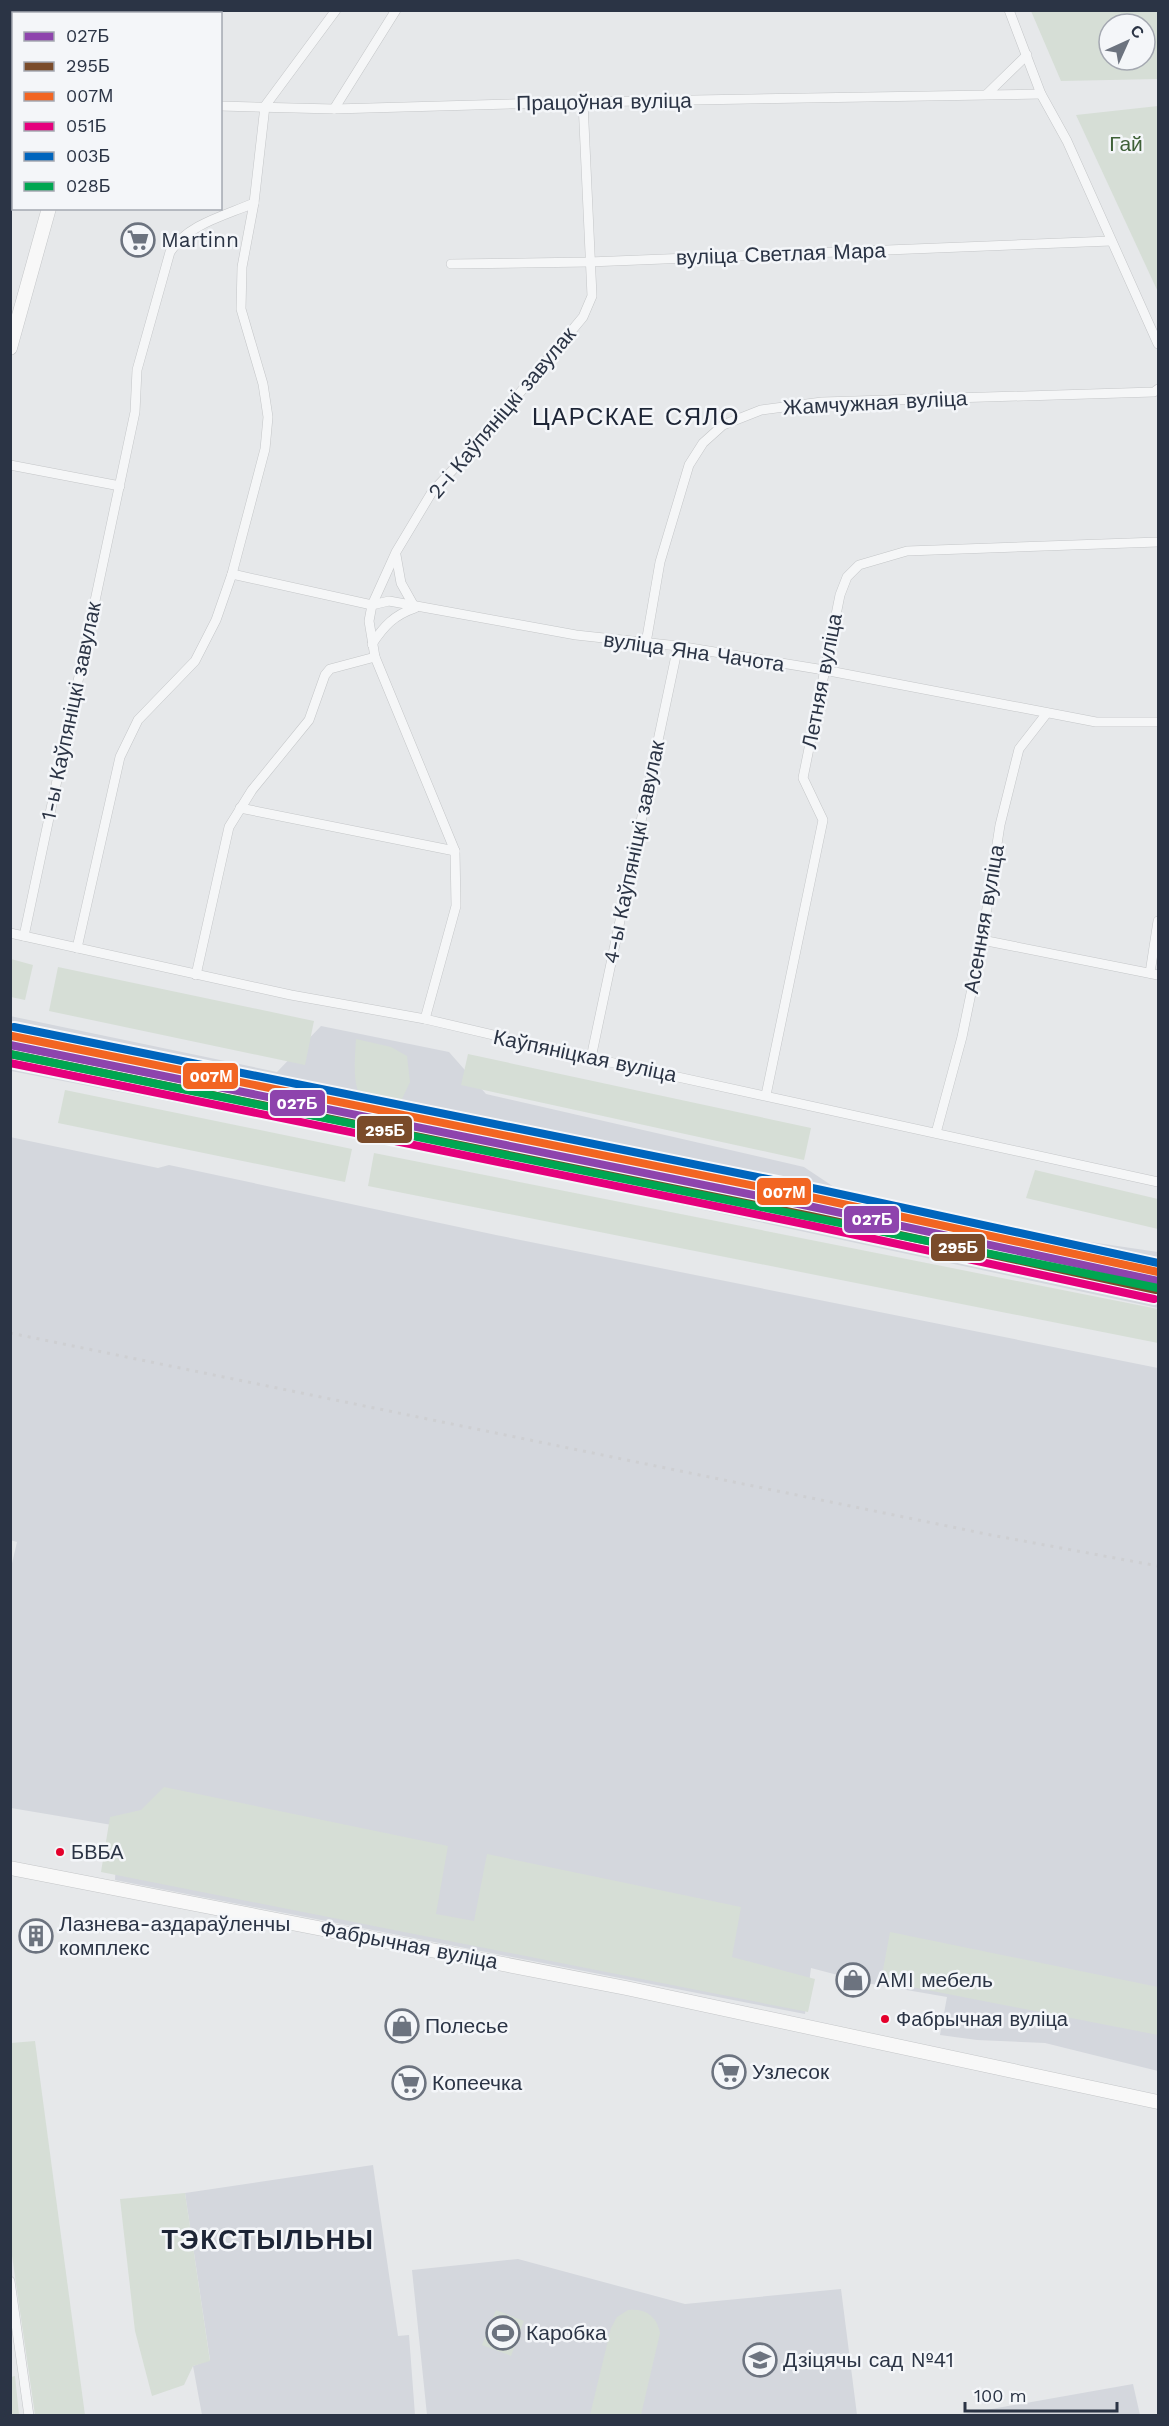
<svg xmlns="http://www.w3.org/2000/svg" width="1169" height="2426" font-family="'Work Sans',sans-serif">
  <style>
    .built { fill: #d4d7dd }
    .green { fill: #d6ded6; fill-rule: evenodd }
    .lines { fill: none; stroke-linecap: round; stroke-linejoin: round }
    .street-casing { stroke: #c4c6c8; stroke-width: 10 }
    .secondary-casing { stroke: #c4c6c8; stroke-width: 15 }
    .street { stroke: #f5f6f7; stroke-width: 9 }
    .secondary { stroke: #f8f8f8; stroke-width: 14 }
    .rail { stroke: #cecfd2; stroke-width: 3; stroke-dasharray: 3 6; stroke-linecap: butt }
    .rail-1-casing { stroke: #f4f6f9; stroke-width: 12 }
    .rail-2-casing { stroke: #f4f6f9; stroke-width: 12 }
    .rail-3-casing { stroke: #f4f6f9; stroke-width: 12 }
    .rail-4-casing { stroke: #f4f6f9; stroke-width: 12 }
    .rail-5-casing { stroke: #f4f6f9; stroke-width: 12 }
    .rail-6-casing { stroke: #f4f6f9; stroke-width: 12 }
    .rail-1 { stroke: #8e44ad; stroke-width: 8 }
    .rail-2 { stroke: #7a4b2a; stroke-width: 8 }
    .rail-3 { stroke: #f26522; stroke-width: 8 }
    .rail-4 { stroke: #e5007d; stroke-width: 8 }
    .rail-5 { stroke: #0065bd; stroke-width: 8 }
    .rail-6 { stroke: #00a651; stroke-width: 8 }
    .bus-dot { fill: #e4002b; stroke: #f4f6f9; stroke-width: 2 }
    .labels { text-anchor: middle; stroke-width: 5; stroke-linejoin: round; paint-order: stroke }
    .bus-label { font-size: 20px; fill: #2b3445; stroke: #f4f6f9; text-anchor: start }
    .street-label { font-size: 21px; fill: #2b3445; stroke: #f4f6f9 }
    .park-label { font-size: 21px; fill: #3f6138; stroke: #f4f6f9 }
    .poi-label { font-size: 21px; fill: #2b3445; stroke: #f4f6f9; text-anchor: start }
    .quarter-label { font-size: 24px; letter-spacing: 1.5px; fill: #1d2536; stroke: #f4f6f9 }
    .district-label { font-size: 27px; font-weight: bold; letter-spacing: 1.5px; fill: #1d2536; stroke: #f4f6f9 }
    .line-badge { stroke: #f4f6f9; stroke-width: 2 }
    .badge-label { font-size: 16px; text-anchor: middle; font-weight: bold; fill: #fff }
  </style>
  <rect width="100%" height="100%" fill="#e6e8ea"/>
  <g class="built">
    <path d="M10,1016L277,1072L321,1026L449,1052L486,1094L804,1167L867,1209L1158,1252V1308L462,1158L11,1071Z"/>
    <path d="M10,1137L158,1168L169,1165L496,1235L1158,1368V2071L1045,2043L977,2040L940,2035L947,1997L872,1984L811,1968L805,2014L115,1880L118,1826L11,1808L10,1572L17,1542L10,1540Z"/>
    <path d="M373,2165L398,2336L409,2335L415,2415H202L193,2366L210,2360L185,2193Z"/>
    <path d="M518,2259L685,2304L841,2289L857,2415H427L412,2270Z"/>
    <path d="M1133,2384L1140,2415H958Z"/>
  </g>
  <g class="green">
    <path d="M1031,11H1158V79L1061,81ZM1109,24H1145V60H1109Z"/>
    <path d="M1158,106V292L1076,115Z"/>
    <path d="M11,959L33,965L25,1000L11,997Z"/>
    <path d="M58,967L314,1021L305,1065L49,1011Z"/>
    <path d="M356,1039L391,1047L407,1056L410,1082L402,1099C348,1122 354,1074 356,1039Z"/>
    <path d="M468,1054L811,1128L804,1160L461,1085Z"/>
    <path d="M65,1090L352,1149L345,1182L58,1123Z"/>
    <path d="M374,1153L1158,1309V1343L368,1186Z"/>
    <path d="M1035,1170L1158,1199V1229L1026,1198Z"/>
    <path d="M164,1787L448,1846L436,1914L474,1921L487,1854L741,1907L732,1957L815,1979L808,2012L101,1872L110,1817L141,1810Z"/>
    <path d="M890,1932L1158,1987V2035L881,1981Z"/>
    <path d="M35,2041L85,2415H35L10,2242L11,2043Z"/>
    <path d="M185,2193L210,2361L193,2366L184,2385L152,2396L135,2331L120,2199Z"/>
    <path d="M496,2310L524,2321L511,2356L482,2345Z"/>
    <path d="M628,2310C645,2308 657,2316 660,2333L641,2415H590L611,2328L617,2317Z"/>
    <path d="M15,2376L19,2415H11V2377Z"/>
  </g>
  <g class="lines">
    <defs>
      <g id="street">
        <path d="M1009,10L1041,94L1067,141L1158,344"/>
        <path d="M167,14V10"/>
        <path d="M987,94L1027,55"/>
        <path d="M220,106L334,109L583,102L1041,94"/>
        <path d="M334,109L396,10"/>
        <path d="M451,264L589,262L1111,241"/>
        <path d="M10,465L120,486"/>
        <path d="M232,574L372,605L389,601L576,635L678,646L824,670L1096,722H1158"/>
        <path d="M646,643L660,562L689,465L703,443L723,425L761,410L822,402L1154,392L1158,389"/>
        <path d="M372,644C384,626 394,615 415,608L401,583L396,555"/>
        <path d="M240,808L455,851"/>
        <path d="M10,933L291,995L425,1019L591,1058L1158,1182"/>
        <path d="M24,936L135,412L137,370L170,252C188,224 224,216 254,203"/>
        <path d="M982,940L1158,975"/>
        <path d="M77,948L120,757L138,720L195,661L216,620L232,574L265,449L268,417L263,384L241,309L242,267L254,203L265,106L336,10"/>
        <path d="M1150,973L1158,921"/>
        <path d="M196,975L229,827L252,790L309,720L325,675L330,669L375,657"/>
        <path d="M425,1019L456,906L455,851L375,657L369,621L372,605L396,552L432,492L478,443L583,317L592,296L583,102"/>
        <path d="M591,1058L678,646"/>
        <path d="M766,1095L823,820L803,778L840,595L847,577L859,565L907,551L1158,542"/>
        <path d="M936,1133L962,1037L982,940L1000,825L1019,749L1047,713"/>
        <path d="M10,2281L29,2416"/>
      </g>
      <g id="secondary">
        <path d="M45,10L46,14"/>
        <path d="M10,78H14"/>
        <path d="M10,348L49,208"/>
        <path d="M10,1868L626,1988L1158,2102"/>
      </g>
    </defs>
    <use href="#street" class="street-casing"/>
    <use href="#secondary" class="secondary-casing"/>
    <use href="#street" class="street"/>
    <use href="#secondary" class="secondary"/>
    <path class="rail" d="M10,1333L991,1535L1158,1566"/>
    <defs>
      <path id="rail-1" d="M10,1045L813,1207L1158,1281"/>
      <path id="rail-2" d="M10,1054L811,1216L1156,1290"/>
      <path id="rail-3" d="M12,1036L815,1198L1158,1272"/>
      <path id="rail-4" d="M10,1063L809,1225L1154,1299"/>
      <path id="rail-5" d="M14,1027L817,1189L1158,1263"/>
      <path id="rail-6" d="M10,1054L1158,1288"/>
    </defs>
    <use href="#rail-1" class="rail-1-casing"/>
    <use href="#rail-2" class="rail-2-casing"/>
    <use href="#rail-3" class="rail-3-casing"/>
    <use href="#rail-4" class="rail-4-casing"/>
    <use href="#rail-5" class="rail-5-casing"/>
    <use href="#rail-6" class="rail-6-casing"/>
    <use href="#rail-1" class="rail-1"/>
    <use href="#rail-2" class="rail-2"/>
    <use href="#rail-3" class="rail-3"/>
    <use href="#rail-4" class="rail-4"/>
    <use href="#rail-5" class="rail-5"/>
    <use href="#rail-6" class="rail-6"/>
  </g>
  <defs>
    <symbol id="supermarket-ring" viewBox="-11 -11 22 22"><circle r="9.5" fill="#f4f6f9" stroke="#6c737f" stroke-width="1.5"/><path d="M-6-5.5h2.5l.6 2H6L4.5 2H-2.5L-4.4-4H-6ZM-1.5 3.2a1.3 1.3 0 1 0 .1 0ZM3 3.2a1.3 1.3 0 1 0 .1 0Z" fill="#6c737f"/></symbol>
    <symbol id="building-ring" viewBox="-11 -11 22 22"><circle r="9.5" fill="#f4f6f9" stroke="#6c737f" stroke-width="1.5"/><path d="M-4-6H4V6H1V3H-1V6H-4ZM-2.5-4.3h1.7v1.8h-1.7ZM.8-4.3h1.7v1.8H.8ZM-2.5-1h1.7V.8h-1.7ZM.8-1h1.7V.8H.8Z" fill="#6c737f"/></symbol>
    <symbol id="shop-ring" viewBox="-11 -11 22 22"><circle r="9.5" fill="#f4f6f9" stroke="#6c737f" stroke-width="1.5"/><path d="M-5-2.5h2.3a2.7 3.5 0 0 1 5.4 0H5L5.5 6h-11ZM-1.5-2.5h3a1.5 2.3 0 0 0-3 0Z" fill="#6c737f"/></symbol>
    <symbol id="stadium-ring" viewBox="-11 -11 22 22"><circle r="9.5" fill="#f4f6f9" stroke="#6c737f" stroke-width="1.5"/><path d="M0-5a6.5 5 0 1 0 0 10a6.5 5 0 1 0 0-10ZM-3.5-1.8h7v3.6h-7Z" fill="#6c737f"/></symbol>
    <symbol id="school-ring" viewBox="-11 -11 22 22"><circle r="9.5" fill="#f4f6f9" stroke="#6c737f" stroke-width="1.5"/><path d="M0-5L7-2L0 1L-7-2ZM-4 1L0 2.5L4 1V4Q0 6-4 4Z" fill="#6c737f"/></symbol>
  </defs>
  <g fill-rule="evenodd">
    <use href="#supermarket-ring" x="119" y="221" width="38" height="38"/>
    <use href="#building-ring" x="17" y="1917" width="38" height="38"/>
    <use href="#shop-ring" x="834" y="1961" width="38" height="38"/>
    <use href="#shop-ring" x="383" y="2007" width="38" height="38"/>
    <use href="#supermarket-ring" x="710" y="2053" width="38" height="38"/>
    <use href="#supermarket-ring" x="390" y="2064" width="38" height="38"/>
    <use href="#stadium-ring" x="484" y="2314" width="38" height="38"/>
    <use href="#school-ring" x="741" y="2341" width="38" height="38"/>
  </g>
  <g class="bus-dot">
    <circle cx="60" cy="1852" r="5"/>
    <circle cx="885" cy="2019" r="5"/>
  </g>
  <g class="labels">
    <g class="bus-label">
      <text x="71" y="1859">БВБА</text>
      <text x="896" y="2026">Фабрычная вуліца</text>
    </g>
    <g class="street-label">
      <text transform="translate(604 102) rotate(-1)" y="7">Працоўная вуліца</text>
      <text transform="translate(781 254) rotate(-2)" y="7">вуліца Светлая Мара</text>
      <text transform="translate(875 403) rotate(-3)" y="7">Жамчужная вуліца</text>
      <text transform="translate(502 413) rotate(-50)" y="7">2-і Каўпяніцкі завулак</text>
      <text transform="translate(694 652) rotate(8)" y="7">вуліца Яна Чачота</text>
      <text transform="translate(822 681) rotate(-79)" y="7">Летняя вуліца</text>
      <text transform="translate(71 711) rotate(-78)" y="7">1-ы Каўпяніцкі завулак</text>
      <text transform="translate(634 852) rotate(-78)" y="7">4-ы Каўпяніцкі завулак</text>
      <text transform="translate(984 919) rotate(-80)" y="7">Асенняя вуліца</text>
      <text transform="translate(585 1056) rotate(12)" y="7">Каўпяніцкая вуліца</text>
      <text transform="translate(409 1945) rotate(11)" y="7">Фабрычная вуліца</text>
    </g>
    <g class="park-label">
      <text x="1126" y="151">Гай</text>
    </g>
    <g class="poi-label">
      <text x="161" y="247">Martinn</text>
      <text x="59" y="1931">Лазнева-аздараўленчы<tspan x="59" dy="24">комплекс</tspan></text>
      <text x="876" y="1987">AMI мебель</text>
      <text x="425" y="2033">Полесье</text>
      <text x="752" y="2079">Узлесок</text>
      <text x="432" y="2090">Копеечка</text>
      <text x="526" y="2340">Каробка</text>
      <text x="783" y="2367">Дзіцячы сад №41</text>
    </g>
    <g class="quarter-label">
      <text x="636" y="425">ЦАРСКАЕ СЯЛО</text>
    </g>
    <g class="district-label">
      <text x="268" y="2249">ТЭКСТЫЛЬНЫ</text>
    </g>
  </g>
  <g class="line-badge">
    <rect x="182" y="1062" width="57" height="28" rx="6" fill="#f26522"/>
    <rect x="269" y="1089" width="57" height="28" rx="6" fill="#8e44ad"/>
    <rect x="356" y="1115" width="57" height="29" rx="6" fill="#7a4b2a"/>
    <rect x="756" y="1177" width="56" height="29" rx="6" fill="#f26522"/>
    <rect x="843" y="1205" width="57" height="29" rx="6" fill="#8e44ad"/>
    <rect x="930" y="1233" width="56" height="29" rx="6" fill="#7a4b2a"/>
  </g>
  <g class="badge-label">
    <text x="211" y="1082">007М</text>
    <text x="297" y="1109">027Б</text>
    <text x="385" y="1136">295Б</text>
    <text x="784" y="1198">007М</text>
    <text x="872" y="1225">027Б</text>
    <text x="958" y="1253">295Б</text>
  </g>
  <rect width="1169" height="2426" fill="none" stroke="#2b3445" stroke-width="24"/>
  <rect x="12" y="12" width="210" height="198" fill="#f4f6f9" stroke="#a4a8b1" stroke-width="1.5"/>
  <rect x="24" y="32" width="30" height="9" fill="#8e44ad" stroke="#a4a8b1" stroke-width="1.5"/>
  <text x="66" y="42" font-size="18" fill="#2b3445">027Б</text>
  <rect x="24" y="62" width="30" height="9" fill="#7a4b2a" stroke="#a4a8b1" stroke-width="1.5"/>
  <text x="66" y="72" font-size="18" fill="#2b3445">295Б</text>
  <rect x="24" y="92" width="30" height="9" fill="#f26522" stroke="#a4a8b1" stroke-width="1.5"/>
  <text x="66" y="102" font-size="18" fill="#2b3445">007М</text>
  <rect x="24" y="122" width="30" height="9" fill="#e5007d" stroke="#a4a8b1" stroke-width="1.5"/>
  <text x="66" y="132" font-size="18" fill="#2b3445">051Б</text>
  <rect x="24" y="152" width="30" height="9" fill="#0065bd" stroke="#a4a8b1" stroke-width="1.5"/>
  <text x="66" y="162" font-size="18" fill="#2b3445">003Б</text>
  <rect x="24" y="182" width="30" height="9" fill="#00a651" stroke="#a4a8b1" stroke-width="1.5"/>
  <text x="66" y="192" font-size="18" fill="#2b3445">028Б</text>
  <g transform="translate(1127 42) rotate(45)"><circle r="28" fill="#f4f6f9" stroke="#a4a8b1" stroke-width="1.5"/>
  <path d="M0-4.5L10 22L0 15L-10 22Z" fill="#6c737f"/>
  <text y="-9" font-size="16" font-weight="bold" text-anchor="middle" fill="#2b3445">С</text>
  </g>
  <path d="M965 2402v9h152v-9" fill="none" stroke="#2b3445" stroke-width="3"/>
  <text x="974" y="2402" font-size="18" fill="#2b3445" stroke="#f4f6f9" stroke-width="4.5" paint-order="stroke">100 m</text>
</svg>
